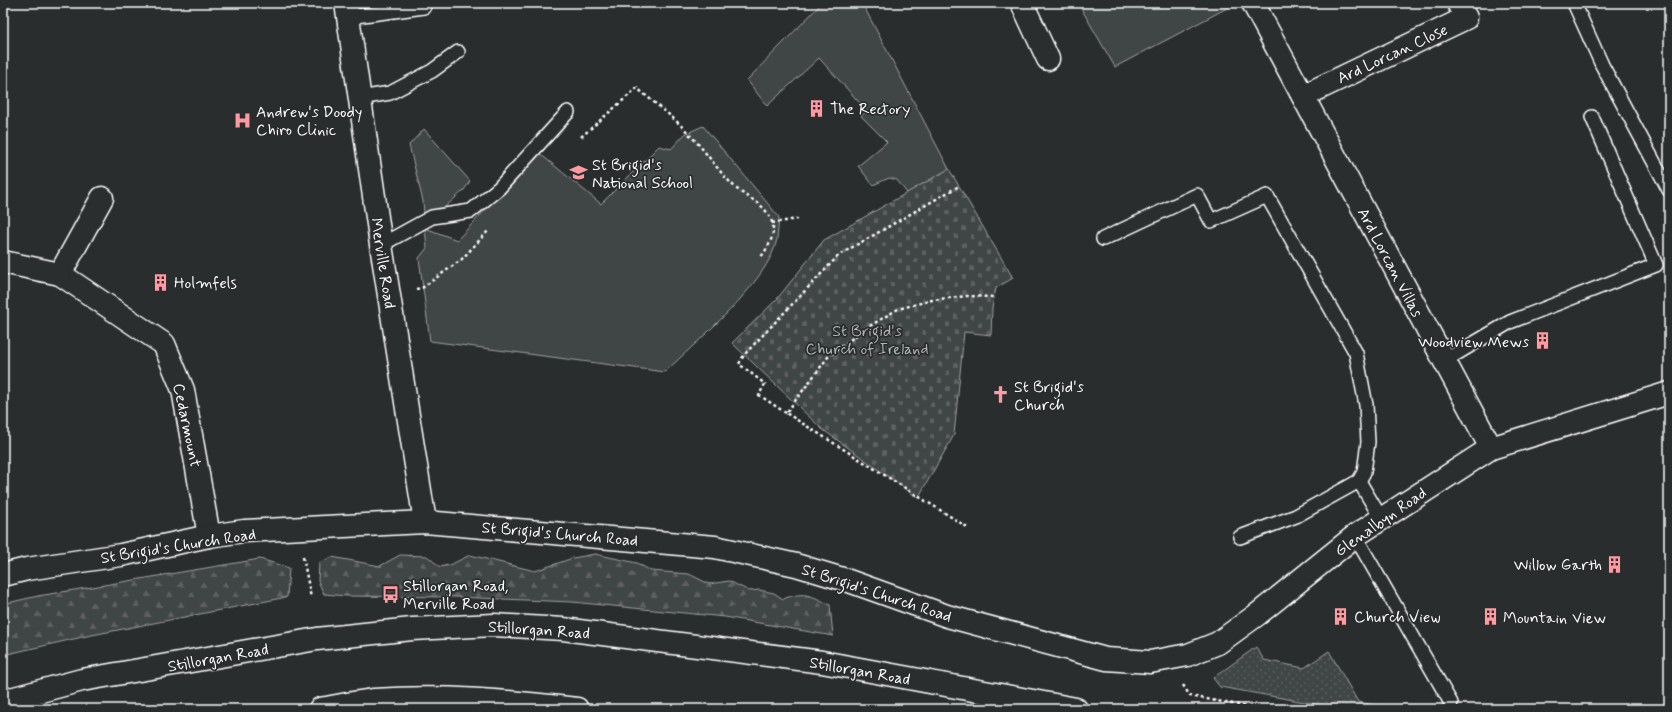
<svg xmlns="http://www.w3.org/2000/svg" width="1672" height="712" font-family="Mynerve,sans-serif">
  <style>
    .grass { fill: #414445; stroke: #a0a2a2 }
    .forest { fill: url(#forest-firs); stroke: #a0a2a2 }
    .cemetery { fill: url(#cemetery-stones); stroke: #a0a2a2 }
    .garden { fill: url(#garden-dots); stroke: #a0a2a2 }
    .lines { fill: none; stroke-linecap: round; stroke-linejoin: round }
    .service-casing { stroke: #fff; stroke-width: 16 }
    .minor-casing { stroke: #fff; stroke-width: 25 }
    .tertiary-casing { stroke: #fff; stroke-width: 25 }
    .trunk-casing { stroke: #fff; stroke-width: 25 }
    .path { stroke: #fff; stroke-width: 2.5; stroke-dasharray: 3 3; stroke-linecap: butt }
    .service { stroke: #2a2d2e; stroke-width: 13 }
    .minor { stroke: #2a2d2e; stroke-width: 22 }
    .tertiary { stroke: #2a2d2e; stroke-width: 22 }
    .trunk { stroke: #2a2d2e; stroke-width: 22 }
    .labels { text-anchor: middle; stroke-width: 3.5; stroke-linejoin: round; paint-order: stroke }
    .street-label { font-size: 16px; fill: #fff; stroke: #2a2d2e }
    .poi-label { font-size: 16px; fill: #fff; stroke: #2a2d2e; text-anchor: start }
    .park-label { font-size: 16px; fill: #b3b4b5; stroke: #2a2d2e }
  </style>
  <defs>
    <pattern id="forest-firs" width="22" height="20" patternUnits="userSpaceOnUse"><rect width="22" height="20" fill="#414445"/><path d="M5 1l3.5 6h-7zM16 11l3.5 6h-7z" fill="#5e6061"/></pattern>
    <pattern id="cemetery-stones" width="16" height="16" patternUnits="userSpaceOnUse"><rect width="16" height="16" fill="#414445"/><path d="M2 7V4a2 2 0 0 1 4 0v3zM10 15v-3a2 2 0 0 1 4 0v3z" fill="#5e6061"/></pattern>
    <pattern id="garden-dots" width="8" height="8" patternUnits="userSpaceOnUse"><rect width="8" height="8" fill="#414445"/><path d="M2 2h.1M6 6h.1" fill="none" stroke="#5e6061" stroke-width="1.8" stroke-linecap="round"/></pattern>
  </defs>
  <rect width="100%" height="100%" fill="#2a2d2e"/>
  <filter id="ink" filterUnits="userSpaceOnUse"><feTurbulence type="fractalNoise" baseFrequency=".025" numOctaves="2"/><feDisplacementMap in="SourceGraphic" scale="8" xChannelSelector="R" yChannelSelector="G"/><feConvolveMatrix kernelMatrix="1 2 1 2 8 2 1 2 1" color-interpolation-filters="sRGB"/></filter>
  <g filter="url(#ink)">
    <g class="grass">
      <path d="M822,3H862L949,169L907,193L897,180L889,178L873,185L858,166L887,142L861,116L867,111L819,58L767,106L747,80Z"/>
      <path d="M1078,3H1227L1229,7L1115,67Z"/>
      <path d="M703,126L779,217C778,225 778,232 777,239C769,282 696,342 665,372L430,341L419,258L427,248L425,228L457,240L539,153L601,204L659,146L671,149L685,134Z"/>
      <path d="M424,129L470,181L464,190L444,208L424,213L423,201L409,145Z"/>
    </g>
    <g class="forest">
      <path d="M595,554L637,563L651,571L689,574L709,584L729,581L749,591L759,590L774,593L783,599C804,591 811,595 830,605L833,636L725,617L572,602L455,597L347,596L324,594L318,581L319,563L332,557L380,566L400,555L427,556L440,567L452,564L470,555L535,571L573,558Z"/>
      <path d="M260,559L289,568L287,597L87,636L3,655V604L38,596Z"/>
    </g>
    <path class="cemetery" d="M949,169L1013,278L996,288L992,308L991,335L964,332L954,435L918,498L822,429L732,343L777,299L824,240Z"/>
    <path class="garden" d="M1256,647L1264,660L1304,668L1329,651L1358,702L1398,709H1344L1220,687L1213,678Z"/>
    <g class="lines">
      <defs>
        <g id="service">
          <path d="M1574,3L1602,65L1669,190"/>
          <path d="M348,17L424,7"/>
          <path d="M360,98L390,93L432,71L458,52"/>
          <path d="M1103,239L1197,195L1211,221L1267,196L1356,353L1366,405L1368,442L1364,472L1359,481L1296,516L1240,537"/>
          <path d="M381,245L432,217L471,211L499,188L568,112"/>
          <path d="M1444,361L1510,322L1656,265L1592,117"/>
          <path d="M1359,481L1381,518"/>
          <path d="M1355,536L1451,703"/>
        </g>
        <g id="minor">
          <path d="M346,3L381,245L425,522"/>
          <path d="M1022,3L1048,59"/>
          <path d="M1253,3L1491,448"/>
          <path d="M1303,96L1466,18L1458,3"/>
          <path d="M102,198L60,274L164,344L183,390L209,536"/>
          <path d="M3,262L60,274"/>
        </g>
        <path id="tertiary" d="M3,575L27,569L121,555L209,536L244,531L425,522L715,547L796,565L846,580L947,616L1106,659L1150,662L1188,655L1218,643L1258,614L1355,536L1491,448L1669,393"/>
        <g id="trunk">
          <path d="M3,701L82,680L317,639L412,629L494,625L563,629L822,662L1076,709"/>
          <path d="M320,709C338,706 356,702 374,700C442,695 510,701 577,709"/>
        </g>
      </defs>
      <use href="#service" class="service-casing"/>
      <use href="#minor" class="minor-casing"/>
      <use href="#tertiary" class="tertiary-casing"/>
      <use href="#trunk" class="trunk-casing"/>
      <g class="path">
        <path d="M581,137L637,88C654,103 674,117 689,134C706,151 719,173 737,189C751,201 764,202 772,222C776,235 768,248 760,258"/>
        <path d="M772,223L798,219"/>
        <path d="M416,289L422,288L461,260L489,230"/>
        <path d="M786,413L759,395L765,384L739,364L744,355L839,255L959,186"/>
        <path d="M967,527L786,413L828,357L863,330L898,309L932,300L966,296L994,297"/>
        <path d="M303,557L311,598"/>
        <path d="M1183,685L1190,696L1260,709"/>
      </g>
      <use href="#service" class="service"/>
      <use href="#minor" class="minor"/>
      <use href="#tertiary" class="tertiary"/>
      <use href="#trunk" class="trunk"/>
    </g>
  </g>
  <defs>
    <symbol id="building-bare" viewBox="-9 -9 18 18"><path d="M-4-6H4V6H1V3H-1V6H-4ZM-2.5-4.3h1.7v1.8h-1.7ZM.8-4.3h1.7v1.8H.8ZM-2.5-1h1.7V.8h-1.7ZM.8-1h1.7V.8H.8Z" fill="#ff9aa2" stroke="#2a2d2e" stroke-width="2.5" paint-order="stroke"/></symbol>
    <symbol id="hospital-bare" viewBox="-9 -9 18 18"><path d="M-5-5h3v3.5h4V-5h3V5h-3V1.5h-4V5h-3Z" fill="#ff9aa2" stroke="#2a2d2e" stroke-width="2.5" paint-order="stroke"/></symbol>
    <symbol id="school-bare" viewBox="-9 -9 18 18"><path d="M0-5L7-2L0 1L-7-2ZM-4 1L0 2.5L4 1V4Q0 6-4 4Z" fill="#ff9aa2" stroke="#2a2d2e" stroke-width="2.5" paint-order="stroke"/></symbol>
    <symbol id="church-bare" viewBox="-9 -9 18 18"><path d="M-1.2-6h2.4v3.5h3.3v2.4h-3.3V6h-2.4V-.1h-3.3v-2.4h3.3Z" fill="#ff9aa2" stroke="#2a2d2e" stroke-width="2.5" paint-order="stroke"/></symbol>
    <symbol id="bus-bare" viewBox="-9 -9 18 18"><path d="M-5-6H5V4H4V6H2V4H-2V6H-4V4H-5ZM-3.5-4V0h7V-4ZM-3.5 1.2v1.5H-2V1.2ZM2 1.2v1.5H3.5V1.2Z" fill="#ff9aa2" stroke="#2a2d2e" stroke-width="2.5" paint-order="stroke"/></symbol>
  </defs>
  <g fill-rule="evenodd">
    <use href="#building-bare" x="804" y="96" width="25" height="25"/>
    <use href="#hospital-bare" x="230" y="108" width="25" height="25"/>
    <use href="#school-bare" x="566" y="160" width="25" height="25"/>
    <use href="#building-bare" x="148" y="270" width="25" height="25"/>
    <use href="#building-bare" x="1530" y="328" width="25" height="25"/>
    <use href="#church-bare" x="988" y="382" width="25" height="25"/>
    <use href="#building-bare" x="1602" y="552" width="25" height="25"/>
    <use href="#bus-bare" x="378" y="582" width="25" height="25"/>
    <use href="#building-bare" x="1328" y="604" width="25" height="25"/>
    <use href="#building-bare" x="1478" y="604" width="25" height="25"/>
  </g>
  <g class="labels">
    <g class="street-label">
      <text transform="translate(1392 53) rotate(-25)" y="6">Ard Lorcan Close</text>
      <text transform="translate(1391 262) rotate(62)" y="6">Ard Lorcan Villas</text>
      <text transform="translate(384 263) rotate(81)" y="6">Merville Road</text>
      <text transform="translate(188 425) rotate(78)" y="6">Cedarmount</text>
      <text transform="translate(1380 521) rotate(-35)" y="6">Glenalbyn Road</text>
      <text transform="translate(560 533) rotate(5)" y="6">St Brigid's Church Road</text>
      <text transform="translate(178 545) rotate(-9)" y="6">St Brigid's Church Road</text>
      <text transform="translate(877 592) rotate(18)" y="6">St Brigid's Church Road</text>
      <text transform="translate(539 629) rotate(4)" y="6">Stillorgan Road</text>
      <text transform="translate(218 657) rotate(-10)" y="6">Stillorgan Road</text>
      <text transform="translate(860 670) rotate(10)" y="6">Stillorgan Road</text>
    </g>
    <g class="poi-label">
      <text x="830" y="114">The Rectory</text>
      <text x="256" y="117">Andrew's Doody<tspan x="256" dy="18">Chiro Clinic</tspan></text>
      <text x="592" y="170">St Brigid's<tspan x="592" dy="18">National School</tspan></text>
      <text x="174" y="288">Holmfels</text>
      <text x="1529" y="347" text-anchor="end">Woodview Mews</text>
      <text x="1014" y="392">St Brigid's<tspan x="1014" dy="18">Church</tspan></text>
      <text x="1602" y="570" text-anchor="end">Willow Garth</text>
      <text x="403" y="591">Stillorgan Road,<tspan x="403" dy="18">Merville Road</tspan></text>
      <text x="1354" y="622">Church View</text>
      <text x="1503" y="623">Mountain View</text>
    </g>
    <g class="park-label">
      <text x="867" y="336">St Brigid's<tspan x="867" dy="18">Church of Ireland</tspan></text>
    </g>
  </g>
  <rect width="1672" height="712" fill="none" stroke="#2a2d2e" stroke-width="16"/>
  <rect x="8" y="8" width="1656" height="696" fill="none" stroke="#fff" stroke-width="1.5" filter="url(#ink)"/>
</svg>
